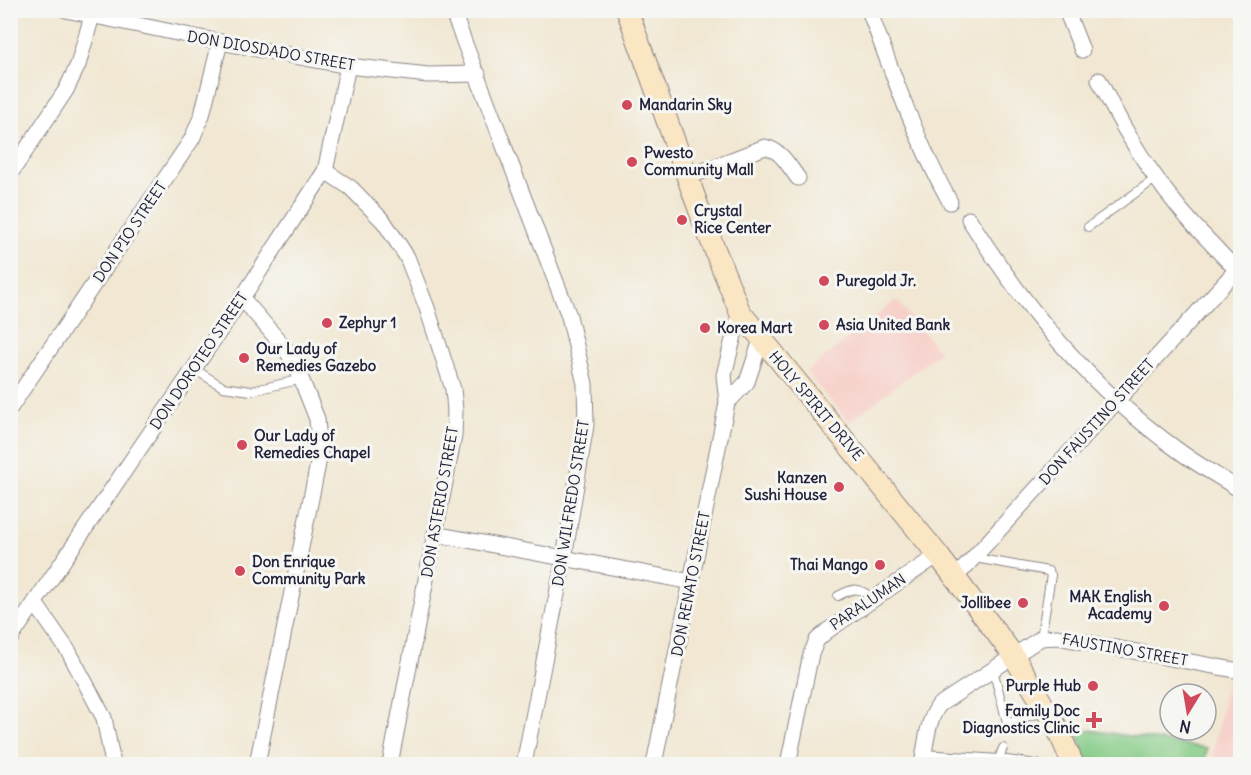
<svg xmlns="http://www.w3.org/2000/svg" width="1251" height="775" font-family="Delius,sans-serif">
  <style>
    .built { fill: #f7d0ca }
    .green { fill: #84ca85; stroke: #537660; stroke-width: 1.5 }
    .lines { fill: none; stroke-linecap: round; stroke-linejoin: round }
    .service-casing { stroke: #8a8486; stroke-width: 10 }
    .minor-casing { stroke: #8a8486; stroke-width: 17 }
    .secondary-casing { stroke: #8a8486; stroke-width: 23 }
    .service { stroke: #fff; stroke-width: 8 }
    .minor { stroke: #fff; stroke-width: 15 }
    .secondary { stroke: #fbe6c4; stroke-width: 21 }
    .poi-dot { fill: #d1495b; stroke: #f6f6f2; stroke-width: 2 }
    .labels { text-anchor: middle; stroke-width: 6; stroke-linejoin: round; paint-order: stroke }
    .street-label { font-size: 15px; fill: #22223b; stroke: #f6f6f2 }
    .poi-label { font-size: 15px; font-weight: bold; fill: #22223b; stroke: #f6f6f2; text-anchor: start }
  </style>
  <rect width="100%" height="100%" fill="#f6f6f2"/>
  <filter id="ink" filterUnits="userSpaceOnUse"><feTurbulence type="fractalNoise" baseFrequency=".0167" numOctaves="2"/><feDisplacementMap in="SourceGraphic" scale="12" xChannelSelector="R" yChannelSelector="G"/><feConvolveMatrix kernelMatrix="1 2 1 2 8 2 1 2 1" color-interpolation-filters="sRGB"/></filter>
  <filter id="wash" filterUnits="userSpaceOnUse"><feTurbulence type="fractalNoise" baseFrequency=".008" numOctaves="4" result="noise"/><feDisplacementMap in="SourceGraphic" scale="24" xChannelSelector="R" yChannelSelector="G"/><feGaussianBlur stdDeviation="1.35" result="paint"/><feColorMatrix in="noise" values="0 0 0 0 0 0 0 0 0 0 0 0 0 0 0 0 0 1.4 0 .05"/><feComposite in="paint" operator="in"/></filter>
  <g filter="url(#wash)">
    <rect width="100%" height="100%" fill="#f1e7d2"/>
    <g class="built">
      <path d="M896,300L940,352L849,422L806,372Z"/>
      <path d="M1227,680L1240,683V764H1211Z"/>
    </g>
    <path class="green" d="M1077,728L1207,748L1204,764H1086Z"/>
  </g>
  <g filter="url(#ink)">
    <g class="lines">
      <defs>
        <g id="service">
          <path d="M1088,227L1155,179"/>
          <path d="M194,369L223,387L251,391L302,379"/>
          <path d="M975,558L1048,571L1051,575L1041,638"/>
          <path d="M838,596C855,587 858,587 874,599"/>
          <path d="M993,670L1007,722"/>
          <path d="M1006,730L1007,722L1045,712"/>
          <path d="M1003,748L999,759L1037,764"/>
          <path d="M924,754L999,759"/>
        </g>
        <g id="minor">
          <path d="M66,10L220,42L348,66L428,75L478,74"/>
          <path d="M452,10L569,316L585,384L586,425L564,558L524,764"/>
          <path d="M869,10C893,75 917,142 950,202"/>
          <path d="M1066,10L1082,50"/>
          <path d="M1099,80C1128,140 1163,196 1211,243C1220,253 1230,264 1240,272"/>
          <path d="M325,171L351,188L384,222L407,257L427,308L453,389L455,410L454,436L390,764"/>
          <path d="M10,174L66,90L78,65L92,16"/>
          <path d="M688,177L765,147C781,150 788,165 798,178"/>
          <path d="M969,219C1026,310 1091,388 1179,451C1198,465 1220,477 1240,490"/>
          <path d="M242,298L285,348L296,366L317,419L320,454L257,764"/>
          <path d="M727,403L747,382L761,340"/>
          <path d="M10,408L192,139L202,115L220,42"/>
          <path d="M435,534L692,582"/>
          <path d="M955,578L1240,266"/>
          <path d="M35,603L69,652L104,718L113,764"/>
          <path d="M10,639L242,298L325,171L348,66"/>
          <path d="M654,764L727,403L724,375L740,312"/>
          <path d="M788,764L811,654L817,640L827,631L938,555"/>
          <path d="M922,764C926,745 927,721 939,705L1041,638L1057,637L1240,671"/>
        </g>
        <path id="secondary" d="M627,10L704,223L740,312L938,555L1013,655L1057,728L1073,764"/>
      </defs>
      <use href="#service" class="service-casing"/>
      <use href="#minor" class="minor-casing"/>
      <use href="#secondary" class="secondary-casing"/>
      <use href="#service" class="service"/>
      <use href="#minor" class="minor"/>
      <use href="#secondary" class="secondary"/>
    </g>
  </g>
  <g class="poi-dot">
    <circle cx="627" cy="105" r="6"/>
    <circle cx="632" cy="162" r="6"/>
    <circle cx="682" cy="220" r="6"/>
    <circle cx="824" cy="281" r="6"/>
    <circle cx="327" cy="323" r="6"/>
    <circle cx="824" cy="325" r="6"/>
    <circle cx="705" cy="328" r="6"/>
    <circle cx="244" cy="358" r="6"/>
    <circle cx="242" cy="445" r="6"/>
    <circle cx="839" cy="487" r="6"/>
    <circle cx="880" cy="565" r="6"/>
    <circle cx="240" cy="571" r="6"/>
    <circle cx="1023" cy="603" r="6"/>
    <circle cx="1164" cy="606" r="6"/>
    <circle cx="1093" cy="686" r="6"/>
    <path d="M1091 711h6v6h6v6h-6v6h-6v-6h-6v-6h6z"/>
  </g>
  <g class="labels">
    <g class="street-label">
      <text transform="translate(271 51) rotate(10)" y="5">DON DIOSDADO STREET</text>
      <text transform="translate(130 232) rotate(-56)" y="5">DON PIO STREET</text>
      <text transform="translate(199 361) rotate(-56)" y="5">DON DOROTEO STREET</text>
      <text transform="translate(816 406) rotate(50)" y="5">HOLY SPIRIT DRIVE</text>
      <text transform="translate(1097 422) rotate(-48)" y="5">DON FAUSTINO STREET</text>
      <text transform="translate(440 502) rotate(-80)" y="5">DON ASTERIO STREET</text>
      <text transform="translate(571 503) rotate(-81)" y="5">DON WILFREDO STREET</text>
      <text transform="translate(691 584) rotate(-79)" y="5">DON RENATO STREET</text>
      <text transform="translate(868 602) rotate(-34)" y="5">PARALUMAN</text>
      <text transform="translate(1125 650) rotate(10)" y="5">FAUSTINO STREET</text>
    </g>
    <g class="poi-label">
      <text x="639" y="110">Mandarin Sky</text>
      <text x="644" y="158">Pwesto<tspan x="644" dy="17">Community Mall</tspan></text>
      <text x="694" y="216">Crystal<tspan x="694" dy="17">Rice Center</tspan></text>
      <text x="836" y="286">Puregold Jr.</text>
      <text x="339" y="328">Zephyr 1</text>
      <text x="836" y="330">Asia United Bank</text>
      <text x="717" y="333">Korea Mart</text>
      <text x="256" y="354">Our Lady of<tspan x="256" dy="17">Remedies Gazebo</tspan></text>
      <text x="254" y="441">Our Lady of<tspan x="254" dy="17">Remedies Chapel</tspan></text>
      <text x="827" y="483" text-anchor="end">Kanzen<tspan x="827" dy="17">Sushi House</tspan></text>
      <text x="252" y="567">Don Enrique<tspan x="252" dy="17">Community Park</tspan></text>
      <text x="868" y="570" text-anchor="end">Thai Mango</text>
      <text x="1152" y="602" text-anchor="end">MAK English<tspan x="1152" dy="17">Academy</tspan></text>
      <text x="1011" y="608" text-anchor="end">Jollibee</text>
      <text x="1081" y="691" text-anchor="end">Purple Hub</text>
      <text x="1080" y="716" text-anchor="end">Family Doc<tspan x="1080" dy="17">Diagnostics Clinic</tspan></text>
    </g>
  </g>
  <rect width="1251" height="775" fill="none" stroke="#f6f6f2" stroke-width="36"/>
  <g transform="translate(1188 712) rotate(191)"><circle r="28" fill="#f6f6f2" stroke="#a1a1a9" stroke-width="1.5"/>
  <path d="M0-4.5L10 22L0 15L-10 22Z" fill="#d1495b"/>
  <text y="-9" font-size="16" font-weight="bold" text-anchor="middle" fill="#22223b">N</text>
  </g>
</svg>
